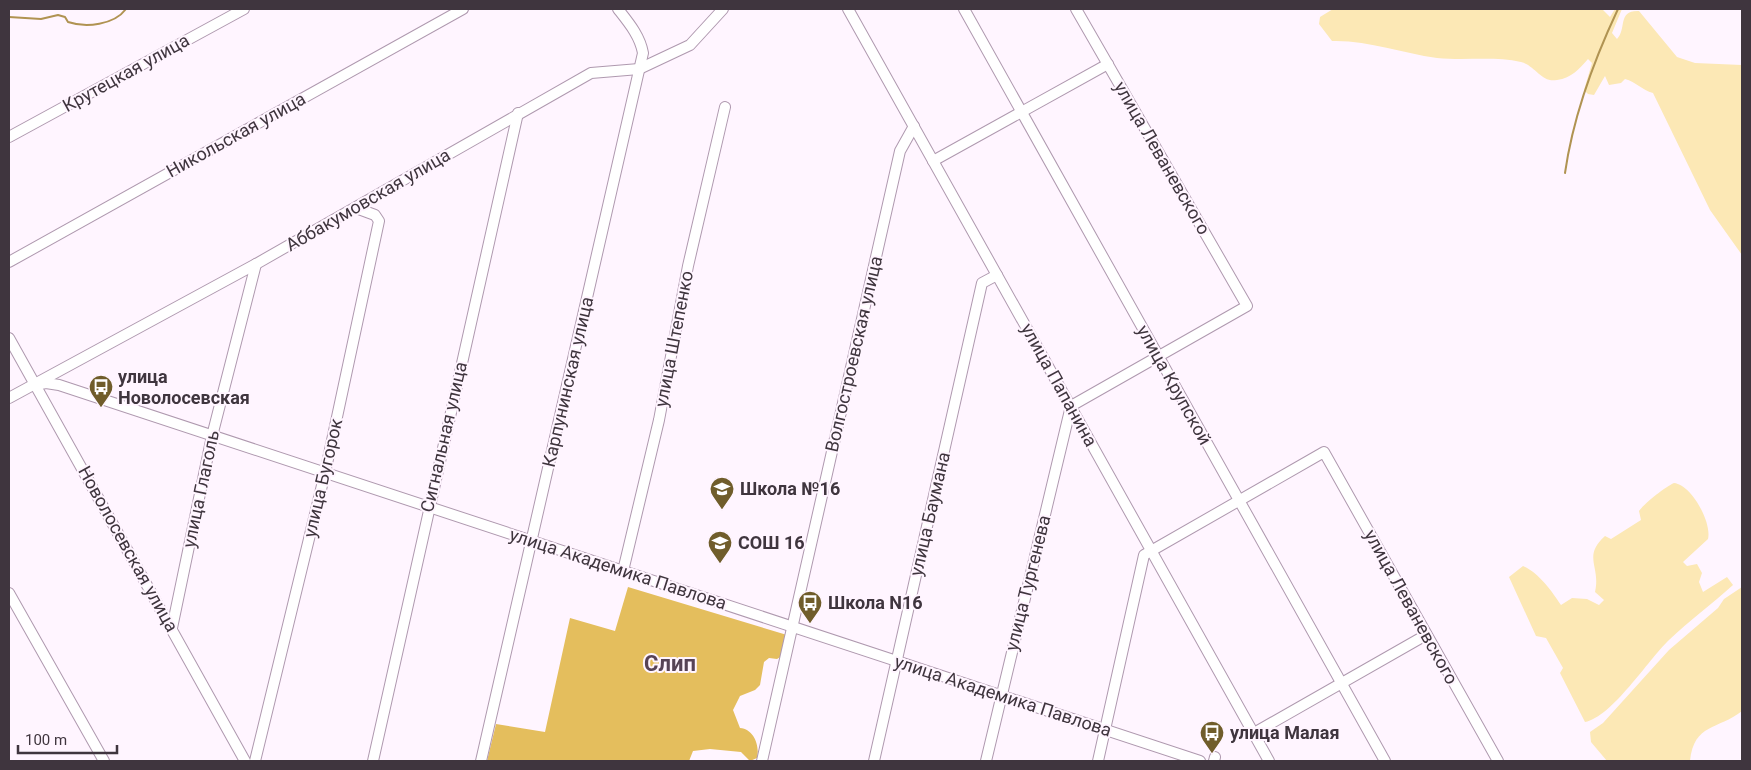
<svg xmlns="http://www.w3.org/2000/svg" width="1751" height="770" font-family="Roboto,sans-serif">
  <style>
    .green { fill: #fce8b5 }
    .forest { fill: #e4be5d }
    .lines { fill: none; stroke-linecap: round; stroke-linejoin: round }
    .stream { stroke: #b09352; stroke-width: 2 }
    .minor-casing { stroke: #af99af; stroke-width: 12 }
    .minor { stroke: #fff; stroke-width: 10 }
    .labels { text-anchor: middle; stroke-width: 4; stroke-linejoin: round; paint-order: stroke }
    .street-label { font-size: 18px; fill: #3f353e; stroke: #fff5ff }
    .poi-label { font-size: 18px; font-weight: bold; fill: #3f353e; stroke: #fff5ff; text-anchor: start }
    .district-label { font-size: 22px; font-weight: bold; fill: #574356; stroke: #fff5ff }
  </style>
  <rect width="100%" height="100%" fill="#fff5ff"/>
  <g class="green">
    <path d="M1333,9H1602L1610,17L1615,9H1622L1612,33L1617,39C1627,29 1617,10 1639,11L1677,57L1695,63L1742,65V255L1710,210L1653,93C1642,90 1636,82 1625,79L1621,83L1609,85L1605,76L1594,95L1588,94L1584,90L1592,63L1588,59C1579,69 1572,78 1557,80C1541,83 1536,66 1521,62C1494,56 1465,61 1437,58C1401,53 1368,40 1332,41L1319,24L1320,17Z"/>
    <path d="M1674,483C1692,485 1712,523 1708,539L1683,562L1687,566L1697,564L1702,573L1699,582L1703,592L1727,577L1733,585C1712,604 1689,621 1669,640C1648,660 1612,717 1585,722L1560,673L1563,668L1546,638L1536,636L1509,577L1523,566C1538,572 1552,591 1561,605L1572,598L1587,599L1599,605L1604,600L1595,592C1601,566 1582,557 1605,536L1611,539L1641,520L1639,511C1645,503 1665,487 1674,483Z"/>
    <path d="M1742,587V711C1718,730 1694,723 1690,761H1607L1591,742L1590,732L1603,723L1669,650L1718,608L1724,599Z"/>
  </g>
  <path class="forest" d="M628,587L787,635L782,656L777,659L769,658L764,662L760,685L755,690L740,696L733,710L740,728C754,729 760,746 757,758L750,761L741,752L710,749L693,751L689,761H487L496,724L545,732L570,618L615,631Z"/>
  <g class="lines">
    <g class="stream">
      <path d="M9,17L41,19L58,15L65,17L68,22C86,28 114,25 126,9"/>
      <path d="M1565,173C1573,117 1594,60 1618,9"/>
    </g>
    <defs>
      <g id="minor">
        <path d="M848,9L1269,761"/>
        <path d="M964,9L1385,761"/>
        <path d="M9,137L244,9"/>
        <path d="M933,161L1108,64"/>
        <path d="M9,262L463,9"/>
        <path d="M9,338L245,761"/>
        <path d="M35,385L46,383L59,385L1200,761"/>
        <path d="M9,398L256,264L591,73L639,69L690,45L723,9"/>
        <path d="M623,571L659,420L688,266L725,107"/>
        <path d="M9,593L104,761"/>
        <path d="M172,628L212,436L256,264"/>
        <path d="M1254,733L1426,635"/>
        <path d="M255,761L325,473L379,221L375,215L356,208"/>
        <path d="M373,761L518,113"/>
        <path d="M481,761L643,53C640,36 629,23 618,9"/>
        <path d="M762,761L900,151L914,126"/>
        <path d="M874,761L982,283L997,275"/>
        <path d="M986,761L1071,406L1247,306L1076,9"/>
        <path d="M1098,761L1144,555L1324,452L1498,761"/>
        <path d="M1214,761L1215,757"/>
      </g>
    </defs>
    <use href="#minor" class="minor-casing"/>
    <use href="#minor" class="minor"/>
  </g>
  <defs>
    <symbol id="bus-pin" viewBox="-11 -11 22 30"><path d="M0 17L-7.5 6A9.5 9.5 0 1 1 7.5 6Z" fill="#705d2b" stroke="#fff5ff"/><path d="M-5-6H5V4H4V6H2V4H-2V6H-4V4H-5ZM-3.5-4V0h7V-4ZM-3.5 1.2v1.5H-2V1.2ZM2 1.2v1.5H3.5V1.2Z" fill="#fff"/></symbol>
    <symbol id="school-pin" viewBox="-11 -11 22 30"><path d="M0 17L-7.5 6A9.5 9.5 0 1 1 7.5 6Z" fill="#705d2b" stroke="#fff5ff"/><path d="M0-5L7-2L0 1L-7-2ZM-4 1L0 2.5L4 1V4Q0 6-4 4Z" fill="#fff"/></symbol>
  </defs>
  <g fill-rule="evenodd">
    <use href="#bus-pin" x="87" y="373" width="28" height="38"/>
    <use href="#school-pin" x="708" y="475" width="28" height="38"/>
    <use href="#school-pin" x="706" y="529" width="28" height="38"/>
    <use href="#bus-pin" x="796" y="589" width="28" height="38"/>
    <use href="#bus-pin" x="1198" y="719" width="28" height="38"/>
  </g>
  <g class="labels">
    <g class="street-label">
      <text transform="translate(126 73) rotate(-29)" y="6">Крутецкая улица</text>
      <text transform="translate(236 135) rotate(-29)" y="6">Никольская улица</text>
      <text transform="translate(1162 158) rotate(60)" y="6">улица Леваневского</text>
      <text transform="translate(368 200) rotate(-30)" y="6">Аббакумовская улица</text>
      <text transform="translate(674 339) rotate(-79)" y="6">улица Штепенко</text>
      <text transform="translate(854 354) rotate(-77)" y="6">Волгостроевская улица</text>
      <text transform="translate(568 382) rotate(-77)" y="6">Карпунинская улица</text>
      <text transform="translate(1059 385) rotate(61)" y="6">улица Папанина</text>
      <text transform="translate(1174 385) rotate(61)" y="6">улица Крупской</text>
      <text transform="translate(444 437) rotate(-77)" y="6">Сигнальная улица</text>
      <text transform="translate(323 478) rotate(-77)" y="6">улица Бугорок</text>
      <text transform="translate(201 489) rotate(-78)" y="6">улица Глаголь</text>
      <text transform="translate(930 514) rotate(-77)" y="6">улица Баумана</text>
      <text transform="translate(128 549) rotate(61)" y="6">Новолосевская улица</text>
      <text transform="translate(618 569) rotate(18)" y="6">улица Академика Павлова</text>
      <text transform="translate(1028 583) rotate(-76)" y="6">улица Тургенева</text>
      <text transform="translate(1411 607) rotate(61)" y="6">улица Леваневского</text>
      <text transform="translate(1003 696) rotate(18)" y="6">улица Академика Павлова</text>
    </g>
    <g class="poi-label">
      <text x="118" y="383">улица<tspan x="118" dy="21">Новолосевская</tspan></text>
      <text x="740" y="495">Школа №16</text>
      <text x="738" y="549">СОШ 16</text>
      <text x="828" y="609">Школа N16</text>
      <text x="1230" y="739">улица Малая</text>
    </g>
    <g class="district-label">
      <text x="670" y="671">Слип</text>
    </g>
  </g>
  <rect width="1751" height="770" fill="none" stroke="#3f353e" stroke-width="20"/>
  <path d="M18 745v8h99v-8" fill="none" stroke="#3f353e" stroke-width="2.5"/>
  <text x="25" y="745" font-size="15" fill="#3f353e" stroke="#fff5ff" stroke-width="4" paint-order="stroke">100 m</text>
</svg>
